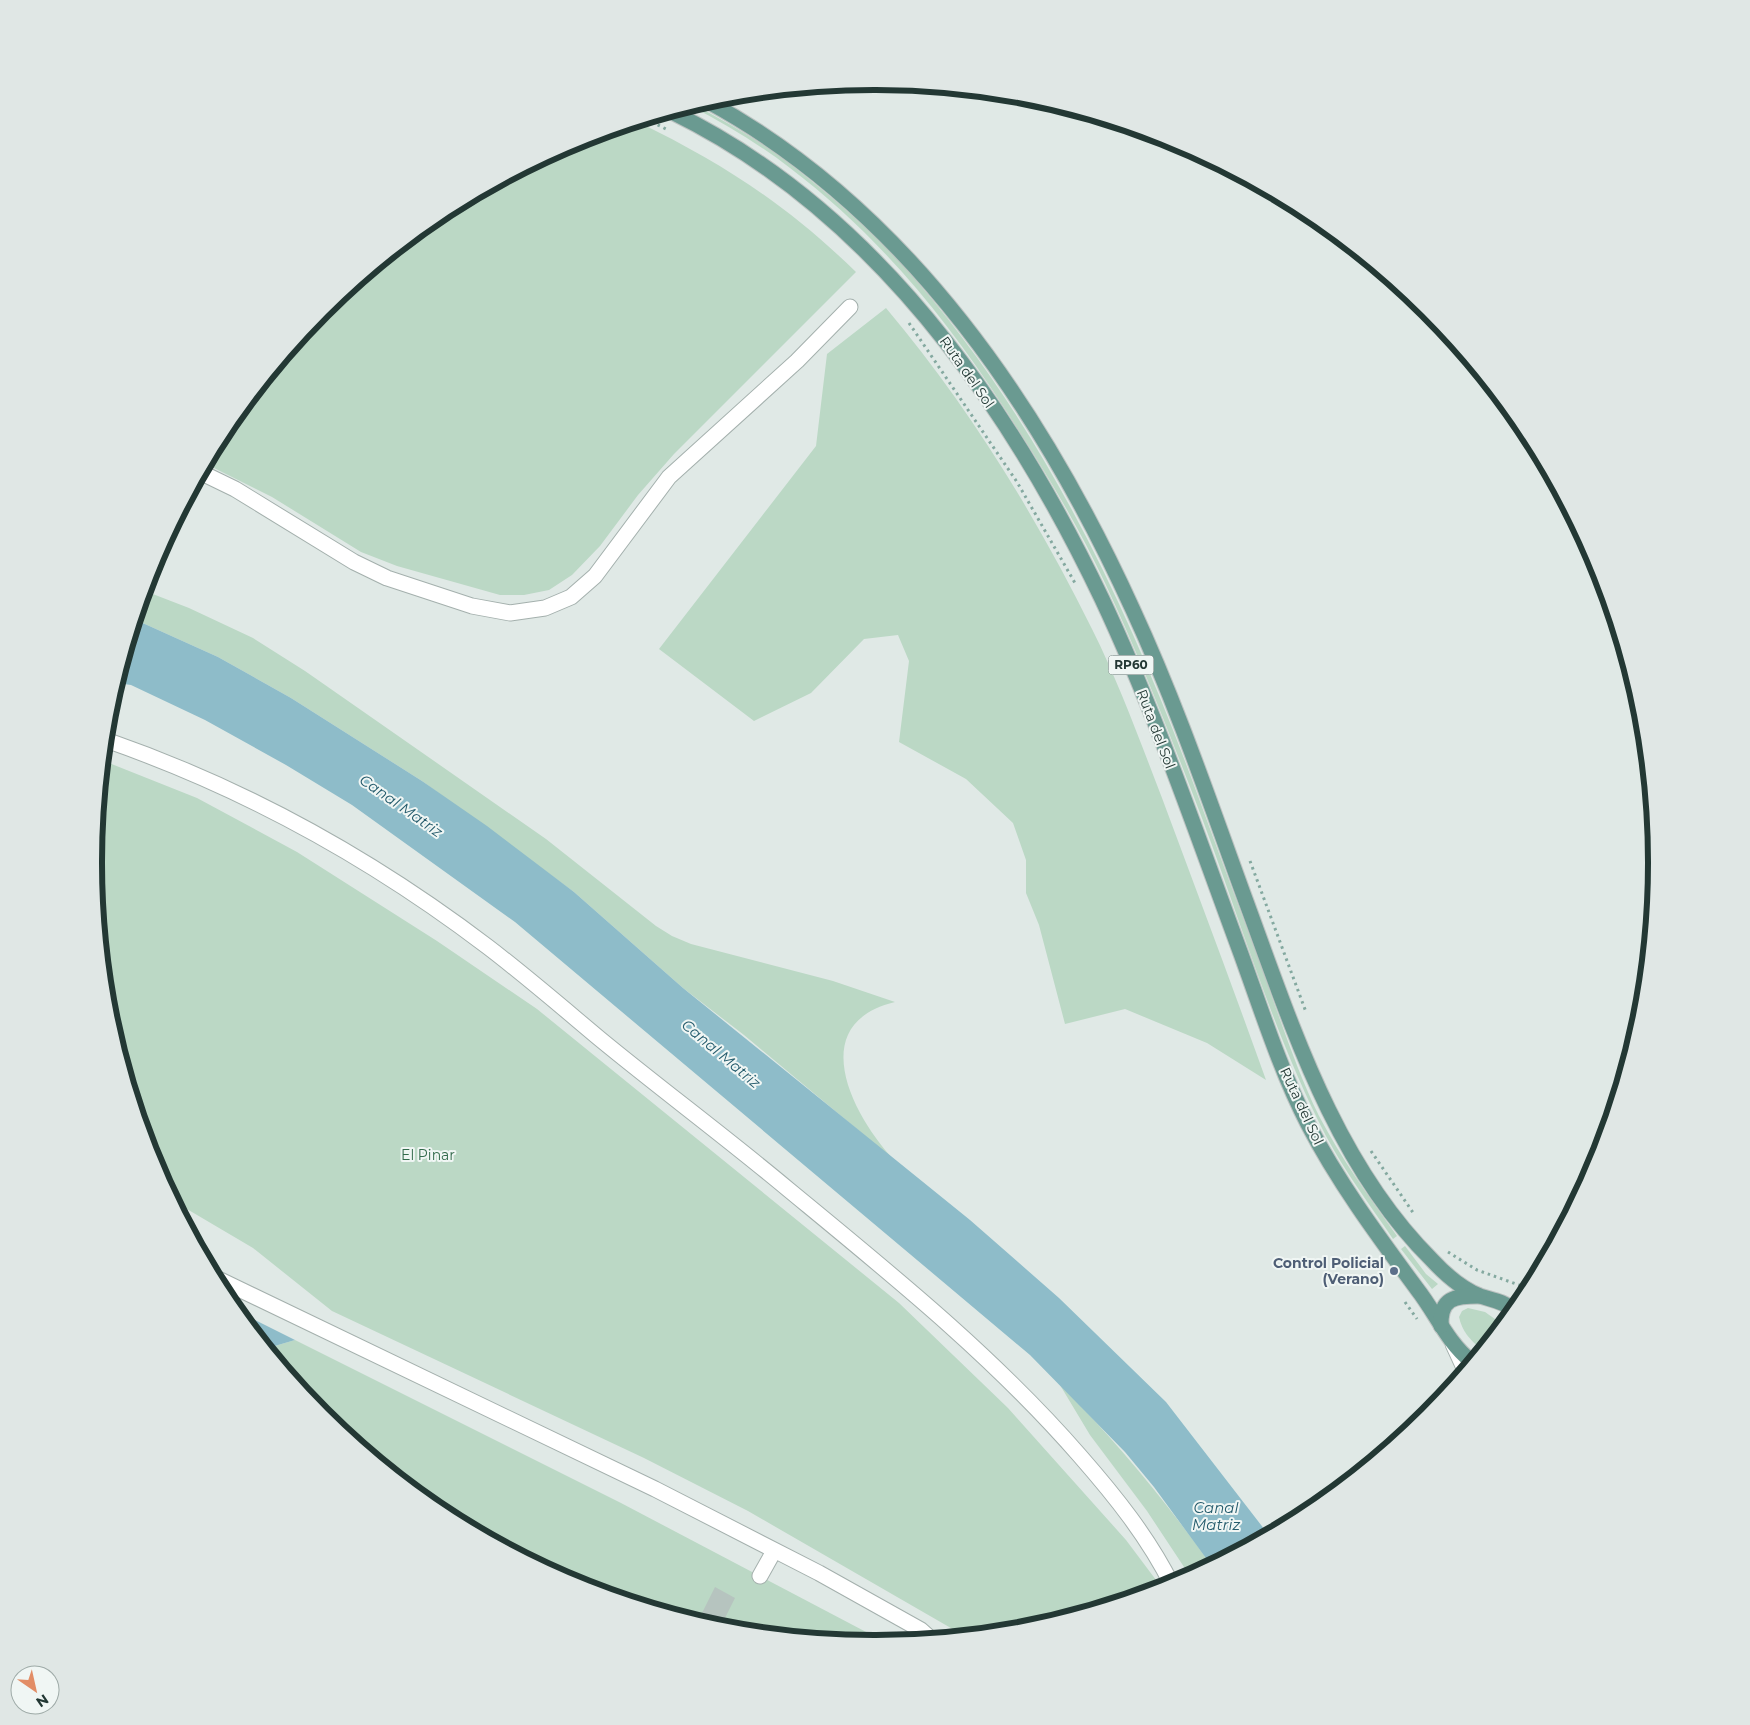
<svg xmlns="http://www.w3.org/2000/svg" width="1750" height="1725" font-family="Montserrat,sans-serif">
  <style>
    .green { fill: #bbd8c5 }
    .water { fill: #8ebcc9 }
    .building { fill: #b6c4bf }
    .lines { fill: none; stroke-linecap: round; stroke-linejoin: round }
    .minor-casing { stroke: #a4b0ad; stroke-width: 17 }
    .major-casing { stroke: #bdc3c2; stroke-width: 17 }
    .path { stroke: #84a9a0; stroke-width: 3; stroke-dasharray: 2.5 4; stroke-linecap: butt }
    .minor { stroke: #fff; stroke-width: 15 }
    .major { stroke: #6a9a91; stroke-width: 15 }
    .service-dot { fill: #5c6f8a; stroke: #f0f6f4; stroke-width: 2 }
    .labels { text-anchor: middle; stroke-width: 4; stroke-linejoin: round; paint-order: stroke }
    .shield { fill: #f0f6f4; stroke: #60716e; stroke-width: 1 }
    .shield-label { font-size: 12px; font-weight: bold; fill: #233834 }
    .street-label { font-size: 14px; fill: #233834; stroke: #f0f6f4 }
    .park-label { font-size: 14px; fill: #326a4b; stroke: #f0f6f4 }
    .service-label { font-size: 14px; font-weight: bold; fill: #4e5e75; stroke: #f0f6f4; text-anchor: end }
    .water-label { font-size: 15px; font-style: italic; fill: #245b6c; stroke: #f0f6f4 }
    .rim { fill: none; stroke: #233834; stroke-width: 6 }
  </style>
  <rect width="100%" height="100%" fill="#e0e9e6"/>
  <g class="green">
    <path d="M695,105C729,124 763,142 793,166C831,196 868,227 900,262C1038,415 1128,605 1198,796C1219,854 1241,912 1262,969C1280,1018 1296,1069 1319,1116C1341,1158 1369,1197 1397,1236L1393,1239C1370,1205 1345,1172 1326,1136C1270,1028 1236,904 1192,792C1165,722 1137,651 1105,583C1076,521 1040,463 1003,406C944,315 876,233 790,168C759,144 725,124 691,106Z"/>
    <path d="M638,122C724,164 787,205 856,272L674,454L638,495L600,546L572,575L549,590L524,595H500L397,566L361,552L272,497L206,464L226,428L323,310L441,213L576,141Z"/>
    <path d="M886,308C968,405 1036,516 1092,629C1119,683 1140,741 1162,798C1197,892 1232,985 1266,1080L1207,1043L1125,1009L1065,1024L1039,925L1026,893V860L1013,823L966,779L899,742L909,661L898,635L864,639L811,693L754,721L659,649L816,446L827,354Z"/>
    <path d="M145,591L189,608L253,638L305,671L546,839L656,926L672,936L691,944L833,981L895,1002C804,1024 853,1116 894,1160L744,1035L683,988L574,892L422,781L291,698L218,657L136,620Z"/>
    <path d="M104,761L197,798L297,852L437,941L537,1009L899,1303L1008,1408L1126,1540L1162,1588L1027,1629L963,1635L748,1511L644,1458L332,1311L253,1248L175,1202L153,1161L109,1015L94,862Z"/>
    <path d="M1405,1246L1426,1274L1438,1284L1432,1289L1401,1249Z"/>
    <path d="M1468,1308L1485,1312L1502,1324L1481,1349C1470,1340 1462,1331 1459,1317L1462,1311Z"/>
    <path d="M295,1340L621,1503L887,1643L875,1644L722,1629L576,1584L441,1512L322,1415L268,1348Z"/>
    <path d="M1060,1385C1116,1441 1165,1500 1211,1565L1190,1576L1147,1511L1090,1435Z"/>
  </g>
  <g class="water">
    <path d="M136,620L218,657L291,698L422,781L487,826L574,892L683,988L970,1220L1059,1298L1166,1402L1268,1534L1211,1565L1154,1487L1125,1452L1030,1355L515,922L352,805L286,765L205,720L131,685L117,683Z"/>
    <path d="M237,1311L295,1340L268,1348Z"/>
  </g>
  <path class="building" d="M715,1587L735,1598L720,1628L698,1621Z"/>
  <g class="lines">
    <defs>
      <g id="minor">
        <path d="M202,473L235,489L354,562L387,578L472,606L510,613L545,608L571,597L595,576L669,477L797,361L850,307"/>
        <path d="M106,740C244,788 371,858 488,947C526,976 563,1008 600,1039C662,1090 727,1138 789,1190C891,1274 993,1356 1080,1456C1115,1496 1148,1537 1172,1585"/>
        <path d="M216,1278L655,1489L819,1573L921,1630L930,1638"/>
        <path d="M1453,1344L1465,1370"/>
        <path d="M760,1576L774,1551"/>
      </g>
      <g id="major">
        <path d="M707,101C906,209 1041,408 1133,610C1176,703 1209,800 1244,896C1291,1023 1334,1163 1432,1260C1445,1274 1462,1289 1480,1296C1492,1300 1503,1301 1514,1310"/>
        <path d="M672,112C873,210 1008,402 1102,599C1156,714 1197,835 1241,954C1261,1009 1281,1072 1308,1124C1338,1182 1378,1236 1417,1289C1436,1313 1447,1342 1471,1361"/>
        <path d="M1441,1326C1440,1298 1454,1296 1479,1296"/>
      </g>
    </defs>
    <use href="#minor" class="minor-casing"/>
    <use href="#major" class="major-casing"/>
    <g class="path">
      <path d="M646,119L666,129"/>
      <path d="M909,323L1017,482L1075,583"/>
      <path d="M1250,861L1306,1012"/>
      <path d="M1371,1151L1414,1214"/>
      <path d="M1448,1252L1477,1270L1519,1285L1527,1292"/>
      <path d="M1405,1302L1417,1319"/>
    </g>
    <use href="#minor" class="minor"/>
    <use href="#major" class="major"/>
  </g>
  <circle class="service-dot" cx="1394" cy="1271" r="5"/>
  <g class="labels">
    <rect class="shield" x="1108.5" y="655.5" width="45" height="19" rx="4"/>
    <g class="shield-label">
      <text x="1131" y="669">RP60</text>
    </g>
    <g class="street-label">
      <text transform="translate(967 372) rotate(55)" y="5">Ruta del Sol</text>
      <text transform="translate(1156 729) rotate(69)" y="5">Ruta del Sol</text>
      <text transform="translate(1302 1106) rotate(65)" y="5">Ruta del Sol</text>
    </g>
    <g class="park-label">
      <text x="428" y="1160">El Pinar</text>
    </g>
    <g class="service-label">
      <text x="1384" y="1268">Control Policial<tspan x="1384" dy="16">(Verano)</tspan></text>
    </g>
    <g class="water-label">
      <text transform="translate(401 806) rotate(35)" y="5">Canal Matriz</text>
      <text transform="translate(721 1054) rotate(40)" y="5">Canal Matriz</text>
      <text x="1216" y="1513">Canal<tspan x="1216" dy="17">Matriz</tspan></text>
    </g>
  </g>
  <path d="M0 0H1750V1725H0ZM874 90H876A772 772 0 0 1 1648 862V863A772 772 0 0 1 876 1635H874A772 772 0 0 1 102 863V862A772 772 0 0 1 874 90Z" fill="#e0e7e5" fill-rule="evenodd"/>
  <path class="rim" d="M874 90H876A772 772 0 0 1 1648 862V863A772 772 0 0 1 876 1635H874A772 772 0 0 1 102 863V862A772 772 0 0 1 874 90Z"/>
  <g transform="translate(35 1690) rotate(146)"><circle r="24" fill="#f0f6f4" stroke="#9eaaa7"/>
  <path d="M0-4L9 19L0 12L-9 19Z" fill="#e28d66"/>
  <text y="-8" font-size="14" font-weight="bold" text-anchor="middle" fill="#233834">N</text>
  </g>
</svg>
